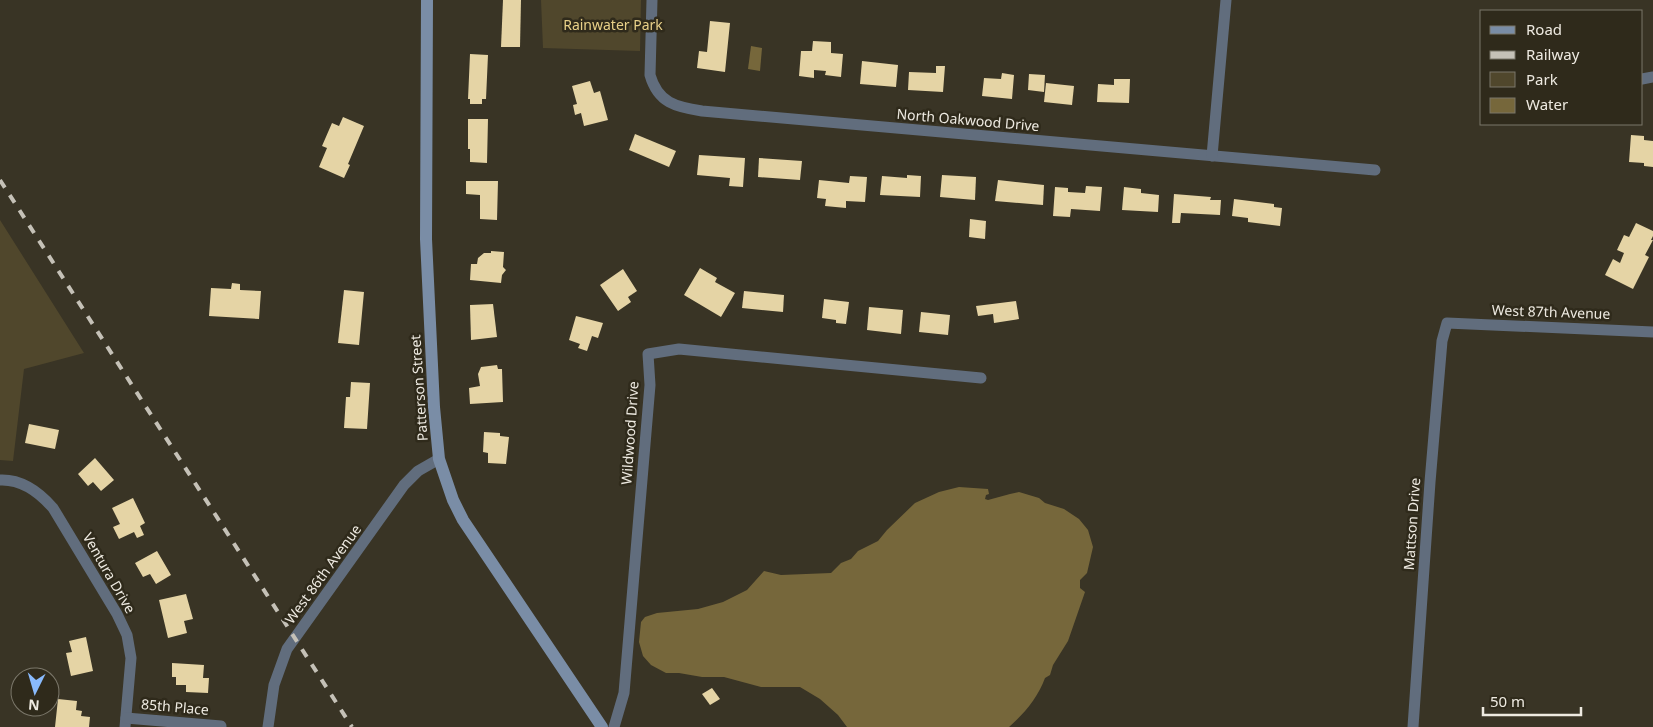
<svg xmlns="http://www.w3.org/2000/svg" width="1653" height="727" font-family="'Noto Sans',sans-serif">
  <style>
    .green { fill: #50472c }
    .water { fill: #76673b }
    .building { fill: #e5d4a5 }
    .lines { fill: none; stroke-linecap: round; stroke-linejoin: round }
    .street { stroke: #616d7d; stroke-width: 11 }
    .secondary { stroke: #7a8da6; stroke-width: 12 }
    .rail { stroke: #c5c1b7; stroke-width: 4; stroke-dasharray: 9 9; stroke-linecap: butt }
    .labels { text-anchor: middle; stroke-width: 5; stroke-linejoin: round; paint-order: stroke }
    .park-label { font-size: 14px; fill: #e8d088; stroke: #2f2a1b }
    .street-label { font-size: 14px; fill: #eeeae1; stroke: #2f2a1b }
  </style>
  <rect width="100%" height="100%" fill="#393425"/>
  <g class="green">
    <path d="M541,0H641L640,51L543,48Z"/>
    <path d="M0,220L84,353L24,369L13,461L0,460Z"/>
  </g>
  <g class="water">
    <path d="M751,46L762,48L760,71L748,69Z"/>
    <path d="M959,487L988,489L989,494L986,495L985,499L988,500L1010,494L1019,492L1039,498L1045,503L1064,509L1079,519L1088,530L1093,547L1087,573L1080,580V588L1085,592L1068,641L1053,665L1050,675L1045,678C1038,697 1025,713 1009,727H847L838,715L820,699L800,687H761L724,677H702L679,673H666L651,665L643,656L639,642L641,622L645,617L657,613L698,609L723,602L747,590L764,571L781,575L831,573L841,563L851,559L858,551L878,541L887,530L915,503L939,492Z"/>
  </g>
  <g class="building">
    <path d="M503,0H521L520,47H501Z"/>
    <path d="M710,21L730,23L725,72L697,68L699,51L707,52Z"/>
    <path d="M813,41L831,42V53L843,54L841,77L825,75L826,71L814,70V78L799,76L801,51H812Z"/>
    <path d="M470,54L488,55L486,99H482V104H470V99H468Z"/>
    <path d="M862,61L898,65L896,87L860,84Z"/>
    <path d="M936,66H945L943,92L908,90L909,72L936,73Z"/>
    <path d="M1002,73L1014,75L1012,99L982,96L984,78L1001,79Z"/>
    <path d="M1029,74L1045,75L1044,92L1028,90Z"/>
    <path d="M1114,79H1130L1129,103L1097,102L1098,84L1114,85Z"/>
    <path d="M590,81L594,93L600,91L608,120L584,126L581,113L575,115L573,105L577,104L572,86Z"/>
    <path d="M1046,83L1074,86L1072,105L1044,102Z"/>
    <path d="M343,117L364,126L348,164L350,165L344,178L319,167L327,148L322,146L332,123L339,126Z"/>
    <path d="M468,119H488L487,163L470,162V149H468Z"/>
    <path d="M635,134L676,151L669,167L629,150Z"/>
    <path d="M1631,135L1644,136V140L1653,141V167L1644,166V163L1629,162Z"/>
    <path d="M699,155L745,158L743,187L729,186L730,178L697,175Z"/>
    <path d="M759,158L802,161L800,180L758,177Z"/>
    <path d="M907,175L921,176L920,197L880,195L882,176L907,178Z"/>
    <path d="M942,175L976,177L975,200L940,197Z"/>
    <path d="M850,176L867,177L865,202L846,201V208L825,206L826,199L817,198L819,180L849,183Z"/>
    <path d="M998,180L1044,185L1043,205L995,201Z"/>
    <path d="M466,181H498L497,220L480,219V195L466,194Z"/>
    <path d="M1086,186L1102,187L1100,211L1071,209L1070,217L1053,216L1055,187L1068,188V192L1085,193Z"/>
    <path d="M1124,187L1141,189V193L1159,195L1158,212L1122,210Z"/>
    <path d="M1174,194L1211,197L1210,200H1221L1220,215L1181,213L1180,223H1172Z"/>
    <path d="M1234,199L1274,204V207L1282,208L1280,226L1248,222V218L1232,216Z"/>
    <path d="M970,219L986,221L985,239L969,237Z"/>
    <path d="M1636,223L1653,231V236L1651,240H1653L1645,255L1649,257L1633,289L1605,275L1613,259L1620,263L1624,253L1617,250L1624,235L1629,237Z"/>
    <path d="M491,251L504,252L503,267L506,270L502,275L501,283L470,280L471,264H477L478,258L484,253H491Z"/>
    <path d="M700,268L717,278L715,282L735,293L721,317L684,295Z"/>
    <path d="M623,269L637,291L628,297L631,302L618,311L600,285Z"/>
    <path d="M232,283L240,284V290L261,291L259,319L209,316L211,288L231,289Z"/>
    <path d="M344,290L364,292L359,345L338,343Z"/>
    <path d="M744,291L784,295L783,312L742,308Z"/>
    <path d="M824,299L849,302L846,324L836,323V320L822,318Z"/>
    <path d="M1016,301L1019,319L994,323L993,314L978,316L976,306Z"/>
    <path d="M493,304L497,337L471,340L470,305Z"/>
    <path d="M869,307L903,310L901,334L867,330Z"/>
    <path d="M921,312L950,315L948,335L919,332Z"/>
    <path d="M576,316L603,323L598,338L592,336L587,351L578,348L580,344L569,340Z"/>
    <path d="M497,365L498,369H502L503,402L470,404L469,388L480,386L478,374L481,367Z"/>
    <path d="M351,382L370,383L367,429L344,428L346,397H350Z"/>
    <path d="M29,424L59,430L55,449L25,443Z"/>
    <path d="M484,432L500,433V436L509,437L506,464L488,463V453L483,452Z"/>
    <path d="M95,458L114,480L101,491L93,482L88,486L78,474Z"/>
    <path d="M133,498L145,523L140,526L144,535L137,538L134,532L119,539L113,527L120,524L112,508Z"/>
    <path d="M157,551L171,575L156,584L150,574L143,577L135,563Z"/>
    <path d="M186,594L193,619L184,621L187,633L168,638L159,600Z"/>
    <path d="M86,637L93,671L71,676L66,653L72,652L69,641Z"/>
    <path d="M172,663L204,665L203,678H209L208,693L186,692V685H176V677H172Z"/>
    <path d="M712,688L720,699L710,705L702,694Z"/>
    <path d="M58,699L77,701L76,710L82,711L81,716L90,717L89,727H55Z"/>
  </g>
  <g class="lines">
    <g class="street">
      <path d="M652,0L650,75C658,103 676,107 702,111L1375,170"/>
      <path d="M1642,79L1653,77"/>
      <path d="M1212,156L1226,0"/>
      <path d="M0,480C22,479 40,493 53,508L117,614L127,635L131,658L125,727"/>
      <path d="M126,718L221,726"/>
      <path d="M268,727L274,685L287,649L404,485L418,471L439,459"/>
      <path d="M614,727L624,693L650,385L648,354L679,349L981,378"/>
      <path d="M1413,727L1430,482L1442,341L1447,323L1653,332"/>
    </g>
    <path class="secondary" d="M427,0L426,239L434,407L439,459L453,500L463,520L602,727"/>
    <path class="rail" d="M0,180L352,727"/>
  </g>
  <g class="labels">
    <g class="park-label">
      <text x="613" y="30">Rainwater Park</text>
    </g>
    <g class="street-label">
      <text transform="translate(968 120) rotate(5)" y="5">North Oakwood Drive</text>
      <text transform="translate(1551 312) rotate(2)" y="5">West 87th Avenue</text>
      <text transform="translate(419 388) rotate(-94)" y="5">Patterson Street</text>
      <text transform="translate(630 433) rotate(-86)" y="5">Wildwood Drive</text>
      <text transform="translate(1412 524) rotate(-86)" y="5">Mattson Drive</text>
      <text transform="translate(109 573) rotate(60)" y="5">Ventura Drive</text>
      <text transform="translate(323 574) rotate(-54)" y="5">West 86th Avenue</text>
      <text transform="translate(175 707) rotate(5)" y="5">85th Place</text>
    </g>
  </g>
  <rect x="1480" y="10" width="162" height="115" fill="#2f2a1b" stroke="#7b776a"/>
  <rect x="1490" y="26" width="25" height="8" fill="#7a8da6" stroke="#7b776a"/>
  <text x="1526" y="35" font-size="15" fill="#eeeae1">Road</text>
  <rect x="1490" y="51" width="25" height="8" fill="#c5c1b7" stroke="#7b776a"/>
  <text x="1526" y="60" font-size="15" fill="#eeeae1">Railway</text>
  <rect x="1490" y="72" width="25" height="15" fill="#50472c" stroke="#7b776a"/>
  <text x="1526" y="85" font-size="15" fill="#eeeae1">Park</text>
  <rect x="1490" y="98" width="25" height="15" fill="#76673b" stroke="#7b776a"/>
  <text x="1526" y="110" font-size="15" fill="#eeeae1">Water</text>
  <g transform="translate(35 692) rotate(185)"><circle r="24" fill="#2f2a1b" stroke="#7b776a"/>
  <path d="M0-4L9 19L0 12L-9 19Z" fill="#89bafc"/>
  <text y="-8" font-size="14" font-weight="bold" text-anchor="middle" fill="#eeeae1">N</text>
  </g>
  <path d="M1483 707v8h98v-8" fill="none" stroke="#eeeae1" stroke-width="2.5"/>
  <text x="1490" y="707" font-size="15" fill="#eeeae1" stroke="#2f2a1b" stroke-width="4" paint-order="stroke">50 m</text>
</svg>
